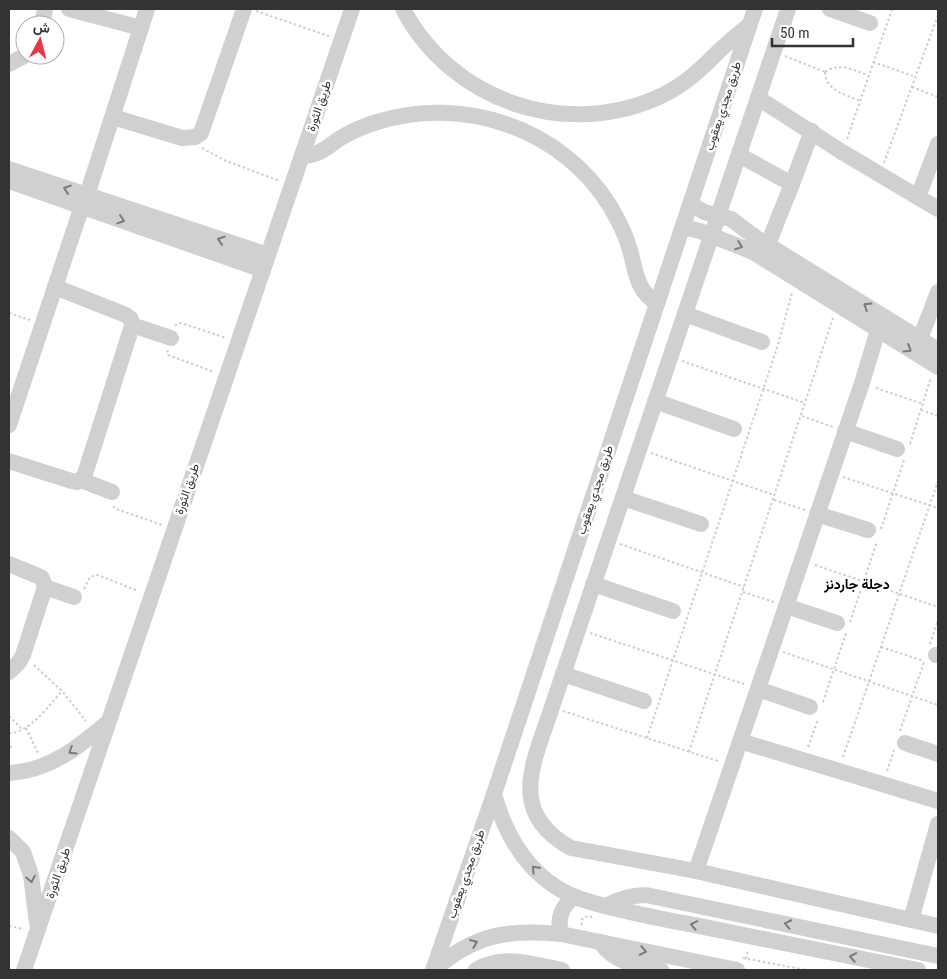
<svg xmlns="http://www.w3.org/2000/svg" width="947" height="979" font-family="'Roboto Condensed',Vazirmatn,sans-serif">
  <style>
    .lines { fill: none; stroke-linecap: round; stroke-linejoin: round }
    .path { stroke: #cdcdcd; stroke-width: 2; stroke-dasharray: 2.5 2.5; stroke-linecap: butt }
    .minor { stroke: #d0d0d0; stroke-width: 16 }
    .oneway { stroke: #7a7a7a }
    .labels { text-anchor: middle; stroke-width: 5; stroke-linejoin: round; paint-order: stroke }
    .street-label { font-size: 12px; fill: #333; stroke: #fff }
    .neighbourhood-label { font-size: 14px; font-weight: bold; fill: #000; stroke: #fff }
  </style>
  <rect width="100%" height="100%" fill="#fff"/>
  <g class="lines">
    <g class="path">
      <path d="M256,11L329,36"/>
      <path d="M785,56L825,72"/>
      <path d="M873,62L916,77"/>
      <path d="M825,72C826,91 845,94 860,101"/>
      <path d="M825,72C839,62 853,70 868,75"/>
      <path d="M912,87L938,97"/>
      <path d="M847,139L892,9"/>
      <path d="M202,148L226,161L280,181"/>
      <path d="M884,163L938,15"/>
      <path d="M9,313L30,320"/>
      <path d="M175,326L177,324L181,323L226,338"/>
      <path d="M168,350L167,353L168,355L214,372"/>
      <path d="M682,361L805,403"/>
      <path d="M876,388L923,404"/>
      <path d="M921,410L938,416"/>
      <path d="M802,416L833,427"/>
      <path d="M910,444L931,377"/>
      <path d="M651,453L774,495"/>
      <path d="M843,477L938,508"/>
      <path d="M774,500L805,510"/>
      <path d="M113,506L116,509L162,525"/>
      <path d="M881,529L904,460"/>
      <path d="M620,544L744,587"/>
      <path d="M815,565L938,607"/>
      <path d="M84,589L90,577L98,575L138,591"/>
      <path d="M743,592L774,602"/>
      <path d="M850,622L877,541"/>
      <path d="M590,633L744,684"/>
      <path d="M930,644L938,620"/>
      <path d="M881,647L924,661"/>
      <path d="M783,652L938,705"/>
      <path d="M34,665L62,691L86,721"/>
      <path d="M823,702L846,633"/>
      <path d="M563,711L718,761"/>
      <path d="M9,716L23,730"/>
      <path d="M26,728L38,753"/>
      <path d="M900,731L924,662"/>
      <path d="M9,733C30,733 49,705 62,691"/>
      <path d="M647,738L777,348L792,293"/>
      <path d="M9,741L11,746L9,749"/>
      <path d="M808,747L818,719"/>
      <path d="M689,752L833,318"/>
      <path d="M843,757L938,481"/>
      <path d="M887,771L894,750"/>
      <path d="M582,925L581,921C584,916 587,916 592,917"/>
      <path d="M9,926L24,929"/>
      <path d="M743,958L806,970"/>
      <path d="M746,959L748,949"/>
    </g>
    <g class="minor">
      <path d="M69,9L141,28"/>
      <path d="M403,9C452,102 568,141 663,95C685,84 699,71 716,54C726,44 737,35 748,26"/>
      <path d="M788,9L552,707C534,762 506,812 571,848L696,871L938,926"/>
      <path d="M830,9L870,23"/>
      <path d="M42,25L45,9"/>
      <path d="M9,64L26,55"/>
      <path d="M758,98L842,152L938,209"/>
      <path d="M113,117L182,138L195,137L201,133L244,9"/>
      <path d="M739,155L792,184"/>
      <path d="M302,156C318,156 326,148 339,139C350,132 364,126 377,122C463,95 562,128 610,206C617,218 624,231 628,244C636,266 634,290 657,303"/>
      <path d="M9,169L268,255"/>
      <path d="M9,181L263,270"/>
      <path d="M87,195L147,9"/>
      <path d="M918,197L938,144"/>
      <path d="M691,204L704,212L731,219L755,237L938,350"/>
      <path d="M683,227L700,231L753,252L938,367"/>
      <path d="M768,244L792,184L812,131"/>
      <path d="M685,314L762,342"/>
      <path d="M132,325L171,338"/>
      <path d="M920,339L938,292"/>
      <path d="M655,401L734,429"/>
      <path d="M9,425L82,206"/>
      <path d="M845,431L897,449"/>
      <path d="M9,461L72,481L77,482L84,477L132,326L131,319L126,315L55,287"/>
      <path d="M81,480L112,492"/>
      <path d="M623,498L701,524"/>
      <path d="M817,514L868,530"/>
      <path d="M9,564L38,576L42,578L45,587L23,655L19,662L9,672"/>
      <path d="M593,584L673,611"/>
      <path d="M45,587L74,597"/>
      <path d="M786,606L837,623"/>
      <path d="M936,655H938"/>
      <path d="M563,674L644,701"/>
      <path d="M758,689L810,707"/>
      <path d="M740,741L938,801"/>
      <path d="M905,743L938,754"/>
      <path d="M9,773C49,771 79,747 108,722"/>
      <path d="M494,794C504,830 521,863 553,885C570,897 589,902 609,907C637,914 666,920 694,925C769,940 843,955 918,970"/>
      <path d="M9,838L23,852L31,875L37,923"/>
      <path d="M696,871L862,383L878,330"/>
      <path d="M606,906C619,899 631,895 646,895L938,956"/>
      <path d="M911,920L938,824"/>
      <path d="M561,934C557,919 561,907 574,897"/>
      <path d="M600,942C616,964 636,965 661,970"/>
      <path d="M24,970L352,9"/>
      <path d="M433,970L494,794L755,9"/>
      <path d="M434,970C474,934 509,929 561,934L737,970"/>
      <path d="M476,970C503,954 533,964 562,970"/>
    </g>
  </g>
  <defs><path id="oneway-chevron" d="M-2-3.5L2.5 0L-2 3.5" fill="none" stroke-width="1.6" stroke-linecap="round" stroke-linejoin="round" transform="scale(1.25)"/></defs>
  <g class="oneway">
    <use href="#oneway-chevron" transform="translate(67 189) rotate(-162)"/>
    <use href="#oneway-chevron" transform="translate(121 220) rotate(19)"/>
    <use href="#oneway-chevron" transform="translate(221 240) rotate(-162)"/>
    <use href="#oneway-chevron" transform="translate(739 246) rotate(21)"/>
    <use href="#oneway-chevron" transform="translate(867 306) rotate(-148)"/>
    <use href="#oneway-chevron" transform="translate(908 349) rotate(32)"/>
    <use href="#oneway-chevron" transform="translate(72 751) rotate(148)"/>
    <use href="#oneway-chevron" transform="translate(535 869) rotate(-134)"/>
    <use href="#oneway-chevron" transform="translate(31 879) rotate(78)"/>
    <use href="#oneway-chevron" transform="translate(788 924) rotate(-168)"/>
    <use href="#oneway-chevron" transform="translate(694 925) rotate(-169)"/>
    <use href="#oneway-chevron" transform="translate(474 943) rotate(-23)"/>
    <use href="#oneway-chevron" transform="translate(643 951) rotate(11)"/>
    <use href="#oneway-chevron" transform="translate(853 957) rotate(-169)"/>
  </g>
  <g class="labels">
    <g class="street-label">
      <text transform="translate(319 106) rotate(-71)" y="4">طريق الثورة</text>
      <text transform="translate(723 106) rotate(-72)" y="4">طريق مجدي يعقوب</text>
      <text transform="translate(187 489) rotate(-71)" y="4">طريق الثورة</text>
      <text transform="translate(595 490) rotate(-72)" y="4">طريق مجدي يعقوب</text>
      <text transform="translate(58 873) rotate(-71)" y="4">طريق الثورة</text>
      <text transform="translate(466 874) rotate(-71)" y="4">طريق مجدي يعقوب</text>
    </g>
    <g class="neighbourhood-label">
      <text x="857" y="589">دجلة جاردنز</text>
    </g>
  </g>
  <rect width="947" height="979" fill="none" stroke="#333333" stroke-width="20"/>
  <g transform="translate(40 40) rotate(7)"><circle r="24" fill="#ffffff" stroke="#adadad"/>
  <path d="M0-4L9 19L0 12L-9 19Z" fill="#e63946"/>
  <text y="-8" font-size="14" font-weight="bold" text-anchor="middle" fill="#333333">ش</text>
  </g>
  <path d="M772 38v8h81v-8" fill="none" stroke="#333333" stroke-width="2.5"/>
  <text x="780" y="38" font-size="15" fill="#333333" stroke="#ffffff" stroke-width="4" paint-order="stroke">50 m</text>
</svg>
